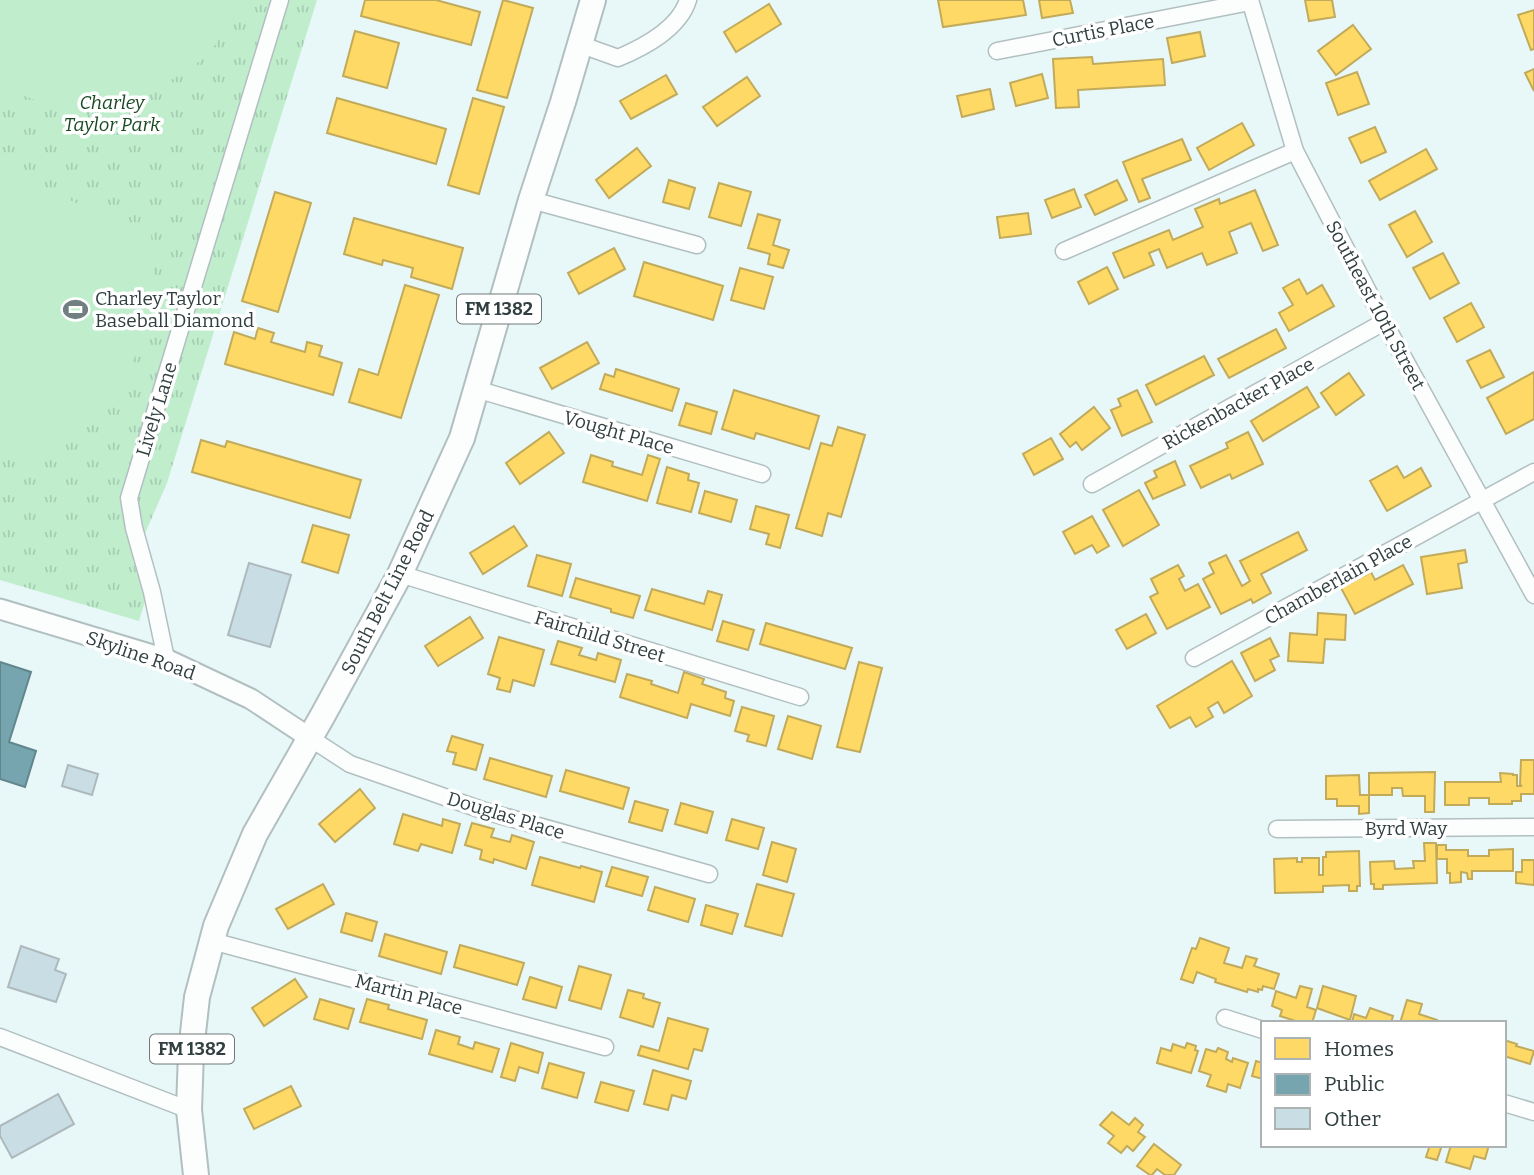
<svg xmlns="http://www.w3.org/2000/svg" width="1534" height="1175" font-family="Bitter,serif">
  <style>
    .grass { fill: url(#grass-tufts) }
    .garden { fill: #c0eecd }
    .homes { fill: #ffd966; stroke: #c1ab5b; stroke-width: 2 }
    .public { fill: #76a5af; stroke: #61868e; stroke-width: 2 }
    .building { fill: #c9dde4; stroke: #aeb9bd; stroke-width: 2 }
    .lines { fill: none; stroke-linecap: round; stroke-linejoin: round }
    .minor-casing { stroke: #b2bfc0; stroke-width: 19 }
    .tertiary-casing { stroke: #b2bfc0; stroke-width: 23 }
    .primary-casing { stroke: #b2bfc0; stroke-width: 28 }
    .minor { stroke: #fcfefe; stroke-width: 16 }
    .tertiary { stroke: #fcfefe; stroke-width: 19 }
    .primary { stroke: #fcfefe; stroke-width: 24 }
    .labels { text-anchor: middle; stroke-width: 7; stroke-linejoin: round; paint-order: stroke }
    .shield { fill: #fff; stroke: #6f7979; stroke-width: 2 }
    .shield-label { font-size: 18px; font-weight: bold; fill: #313f40 }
    .street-label { font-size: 19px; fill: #313f40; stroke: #fff }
    .park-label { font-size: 19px; font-style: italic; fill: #194a23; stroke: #fff }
    .poi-label { font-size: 19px; fill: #313f40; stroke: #fff; text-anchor: start }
  </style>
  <defs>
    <pattern id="grass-tufts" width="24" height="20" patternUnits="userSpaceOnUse" patternTransform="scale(1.75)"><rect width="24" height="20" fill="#c0eecd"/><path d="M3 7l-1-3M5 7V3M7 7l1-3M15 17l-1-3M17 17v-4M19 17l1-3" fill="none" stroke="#a5cdb1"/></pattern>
  </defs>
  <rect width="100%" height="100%" fill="#e8f7f8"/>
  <path class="grass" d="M0,0H317L167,483L133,561L146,598L139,621L0,580Z"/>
  <g class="garden">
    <path d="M0,0H241L229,24L208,55L182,74L135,99L89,108L45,103L0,88Z"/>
    <path d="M0,173L19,179L151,234L155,284L145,334L124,382L91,420L32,451L0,458Z"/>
  </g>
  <g class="homes">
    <path d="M365,0H436L480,12L471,45L361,16Z"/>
    <path d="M503,0L533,8L507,98L477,90Z"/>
    <path d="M938,0H1023L1026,15L943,27Z"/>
    <path d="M1039,0H1070L1073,13L1042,18Z"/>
    <path d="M1305,0H1332L1335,17L1309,21Z"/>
    <path d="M769,4L781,24L736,52L724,32Z"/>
    <path d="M1534,10V49L1531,50L1518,15Z"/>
    <path d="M1353,25L1371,49L1336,75L1318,51Z"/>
    <path d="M355,31L399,43L387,88L343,76Z"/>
    <path d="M1200,32L1205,56L1172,63L1167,38Z"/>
    <path d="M1092,57L1093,64L1163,59L1165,85L1078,90L1079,107L1056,108L1053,59Z"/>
    <path d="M1534,69V91L1525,73Z"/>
    <path d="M1357,72L1369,104L1338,115L1326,83Z"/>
    <path d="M1042,74L1048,98L1016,106L1010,83Z"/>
    <path d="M666,75L677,94L631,119L620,101Z"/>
    <path d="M747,77L760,96L717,126L703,107Z"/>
    <path d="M990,89L994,109L962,117L957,96Z"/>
    <path d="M337,98L446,129L436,164L327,133Z"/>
    <path d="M473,98L504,107L479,194L448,185Z"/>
    <path d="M1242,123L1254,145L1209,170L1197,148Z"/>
    <path d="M1375,127L1386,152L1361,163L1349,138Z"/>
    <path d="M1182,139L1191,160L1142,179L1150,198L1139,202L1123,162Z"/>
    <path d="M637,148L651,166L609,198L596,180Z"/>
    <path d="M1426,149L1437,169L1380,200L1369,181Z"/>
    <path d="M669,180L695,188L689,209L663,202Z"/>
    <path d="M1117,180L1127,200L1095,215L1085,195Z"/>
    <path d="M719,183L751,192L741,226L709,217Z"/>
    <path d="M1074,189L1081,207L1052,218L1045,200Z"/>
    <path d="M1255,190L1278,245L1263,251L1251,223L1229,232L1237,253L1207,265L1202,253L1167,268L1159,249L1149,253L1154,265L1124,278L1113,253L1169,230L1173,240L1203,227L1195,209L1219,199L1220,204Z"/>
    <path d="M275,192L311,203L278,312L242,301Z"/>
    <path d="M1415,211L1432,242L1407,257L1389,225Z"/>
    <path d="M1028,213L1031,234L1000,238L997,217Z"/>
    <path d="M758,214L780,220L773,245L789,250L783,268L768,264L770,254L748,248Z"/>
    <path d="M354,218L463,248L452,289L411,277L413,268L383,260L382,265L344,254Z"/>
    <path d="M614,248L625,269L579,294L568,273Z"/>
    <path d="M1443,253L1459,283L1430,299L1413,268Z"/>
    <path d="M644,262L723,286L713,320L634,296Z"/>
    <path d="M1107,267L1118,289L1089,304L1078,282Z"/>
    <path d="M740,268L773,277L764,309L731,300Z"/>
    <path d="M1299,279L1307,294L1322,285L1334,306L1289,331L1279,313L1293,305L1283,288Z"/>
    <path d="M405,285L439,295L401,418L349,402L359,369L378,375Z"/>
    <path d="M1471,303L1484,327L1457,342L1444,318Z"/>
    <path d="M258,328L274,333L271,342L305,352L307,342L322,346L319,356L342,363L333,395L225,364L234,332L255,339Z"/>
    <path d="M1276,329L1286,348L1229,378L1218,359Z"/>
    <path d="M587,342L599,363L552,389L540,368Z"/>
    <path d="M1490,350L1504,377L1481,388L1467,361Z"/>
    <path d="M1204,356L1214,375L1156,405L1146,385Z"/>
    <path d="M616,369L679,389L672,411L600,389L605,374L614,377Z"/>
    <path d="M1534,372V419L1506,434L1487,398Z"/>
    <path d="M1349,373L1364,395L1336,415L1321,393Z"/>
    <path d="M1307,387L1319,407L1263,441L1251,421Z"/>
    <path d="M734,390L819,416L809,449L756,433L754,439L722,429Z"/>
    <path d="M1137,390L1152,422L1122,436L1111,410L1121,406L1118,399Z"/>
    <path d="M686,403L717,412L711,434L679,425Z"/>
    <path d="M1094,407L1110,428L1082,450L1076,442L1070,447L1060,434Z"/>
    <path d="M838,427L865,435L841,517L828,513L822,536L796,528L821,443L832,446Z"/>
    <path d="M549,432L564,453L520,484L506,463Z"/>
    <path d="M1248,432L1263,464L1232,479L1230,474L1201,488L1190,466L1228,448L1226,443Z"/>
    <path d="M1051,438L1063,459L1034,475L1023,454Z"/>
    <path d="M201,440L225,447L227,441L361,480L350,518L192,472Z"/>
    <path d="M591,455L613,462L612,466L642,475L648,455L660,459L647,501L583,482Z"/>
    <path d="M1175,461L1185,485L1153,499L1145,483L1157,477L1154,471Z"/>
    <path d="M1397,466L1404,478L1421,468L1431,486L1387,511L1370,481Z"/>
    <path d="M667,467L689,474L688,480L699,483L691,512L657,503Z"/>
    <path d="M1139,490L1159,525L1123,546L1103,510Z"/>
    <path d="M705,491L737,500L731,522L699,513Z"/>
    <path d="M756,506L789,515L780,548L766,544L769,534L750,529Z"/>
    <path d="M1092,516L1109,546L1097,553L1092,545L1075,554L1063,532Z"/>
    <path d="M313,525L349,535L338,573L302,562Z"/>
    <path d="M514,526L527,546L483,574L470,553Z"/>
    <path d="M1298,532L1307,550L1261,574L1271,593L1253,603L1251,599L1221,614L1203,579L1214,573L1209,563L1226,555L1242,586L1250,581L1240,561Z"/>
    <path d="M1465,550L1467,562L1458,564L1462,588L1427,594L1421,557Z"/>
    <path d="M537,555L571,564L562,596L528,586Z"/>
    <path d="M1178,565L1184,576L1179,579L1185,591L1198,584L1210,607L1167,629L1150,597L1158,593L1151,579Z"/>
    <path d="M1403,565L1413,584L1355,614L1341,588L1371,572L1375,580Z"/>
    <path d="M576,578L640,596L633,618L611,612V609L570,597Z"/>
    <path d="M652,589L704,604L708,591L722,595L712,630L645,610Z"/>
    <path d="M1318,613L1346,615L1345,640L1325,639L1323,663L1288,661L1290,633L1317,635Z"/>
    <path d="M1146,614L1156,633L1127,649L1116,630Z"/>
    <path d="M470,617L483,638L438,666L425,646Z"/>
    <path d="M723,621L754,630L748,650L717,641Z"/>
    <path d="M766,623L852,648L845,669L760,644Z"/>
    <path d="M499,637L544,650L534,686L513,680L510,692L497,689L500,678L488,674Z"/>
    <path d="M1270,638L1279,656L1270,660L1275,670L1255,681L1241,653Z"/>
    <path d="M558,641L582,648L579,655L596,660L598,653L621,660L615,682L551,664Z"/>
    <path d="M1232,661L1252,696L1224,713L1218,702L1208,708L1213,717L1196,727L1190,717L1170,728L1157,706Z"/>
    <path d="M859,662L882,668L860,752L837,747Z"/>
    <path d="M684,672L704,679L702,684L726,692L725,698L734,701L730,716L691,704L687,718L620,697L627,674L652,681L651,684L678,693Z"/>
    <path d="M742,707L774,716L766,746L747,741L749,735L735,731Z"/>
    <path d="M788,716L821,726L812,759L778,749Z"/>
    <path d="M452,736L483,745L476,770L453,764L456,753L447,751Z"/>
    <path d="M490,758L552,776L546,797L484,779Z"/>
    <path d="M1521,760H1534V794H1521V801H1512V804H1489V798H1469V805H1445V782H1501L1500,773L1513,774V775H1517V786H1522L1520,785Z"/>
    <path d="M566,770L629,788L623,809L560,791Z"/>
    <path d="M1435,772L1434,812H1425V796H1403L1402,788H1392V795H1369V773Z"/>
    <path d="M1359,775L1360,795H1369V813L1359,814V806H1337V799H1326V776Z"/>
    <path d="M360,789L375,808L335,842L319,824Z"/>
    <path d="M635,801L668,810L662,831L629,822Z"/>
    <path d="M681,803L713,812L707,833L675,824Z"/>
    <path d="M403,814L442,826L443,819L460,824L452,853L421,844L418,851L394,844Z"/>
    <path d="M732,819L764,828L758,849L726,840Z"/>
    <path d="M472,823L494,829L491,837L510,842L512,835L534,842L526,869L494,859L493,863L480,859L482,850L465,845Z"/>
    <path d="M772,842L796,849L787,882L763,875Z"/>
    <path d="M1424,843H1436L1437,883L1383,885V889H1374V884H1371L1370,862L1394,861L1395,869L1414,868L1413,861H1425Z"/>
    <path d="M1437,845H1446V850H1468V856H1489V850L1513,849V871H1472V879H1468L1467,873L1461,872V882L1450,883V873H1447V859H1437Z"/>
    <path d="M1359,851L1360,886H1357V891H1349V885L1323,886V892L1275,893L1274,859L1297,858V862H1302V858H1319V875H1323V857H1326V852Z"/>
    <path d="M540,857L580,868L581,866L602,872L594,902L532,885Z"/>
    <path d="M1522,860H1534V885L1516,883V872H1522Z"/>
    <path d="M612,867L648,877L642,896L606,886Z"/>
    <path d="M323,884L334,904L288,929L276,909Z"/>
    <path d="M757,884L794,894L782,936L745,926Z"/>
    <path d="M655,887L695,899L688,922L648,910Z"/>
    <path d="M706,905L738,914L732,934L701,925Z"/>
    <path d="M346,913L377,922L372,941L341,932Z"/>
    <path d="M385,934L447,952L441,974L379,956Z"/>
    <path d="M1200,938L1229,948L1224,963L1242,968L1246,956L1257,959L1254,966L1279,974L1274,989L1263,986L1262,990L1258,989V992L1248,989L1247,992L1215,982L1216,979L1197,972L1193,983L1181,979L1192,948L1196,949Z"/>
    <path d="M460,945L524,963L517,985L454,967Z"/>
    <path d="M579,966L611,975L601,1009L569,1000Z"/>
    <path d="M530,977L562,987L556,1008L523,999Z"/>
    <path d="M295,979L307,997L264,1026L252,1008Z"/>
    <path d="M1300,986L1312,989L1307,1007L1316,1010L1312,1023H1302L1280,1016L1282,1010L1272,1006L1276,991L1296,998Z"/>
    <path d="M1323,986L1356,996L1350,1020L1317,1008Z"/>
    <path d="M628,990L644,994L643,998L660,1003L653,1027L620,1017Z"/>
    <path d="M320,999L354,1009L348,1029L314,1019Z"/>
    <path d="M367,999L389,1005L388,1009L427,1020L422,1039L360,1022Z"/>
    <path d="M1407,1000L1422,1004L1419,1014L1437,1020L1436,1023H1400Z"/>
    <path d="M1370,1008L1393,1016L1391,1023H1352L1354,1014L1366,1018Z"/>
    <path d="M668,1018L708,1029L702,1051L694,1049L688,1069L638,1055L641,1046L659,1051Z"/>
    <path d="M436,1030L460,1037L458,1044L473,1049L475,1042L499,1049L492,1072L429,1054Z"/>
    <path d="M1504,1040L1517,1044L1516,1046L1534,1051L1530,1064L1504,1056Z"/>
    <path d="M511,1043L543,1053L538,1073L519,1067L515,1081L501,1077Z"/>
    <path d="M1187,1043L1196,1046L1195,1050L1198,1051L1191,1073L1157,1063L1161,1048L1171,1051L1173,1044L1185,1048Z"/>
    <path d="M1218,1048L1228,1052L1226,1059L1232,1062L1233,1058L1248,1063L1240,1088L1228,1084L1226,1092L1207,1086L1211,1075L1199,1071L1206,1049L1216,1052Z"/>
    <path d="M1256,1061L1263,1063V1079L1252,1076Z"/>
    <path d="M549,1063L584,1073L577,1098L542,1088Z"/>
    <path d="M653,1070L691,1081L686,1099L672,1095L668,1110L644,1104Z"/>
    <path d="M601,1082L634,1091L628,1111L595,1102Z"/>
    <path d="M291,1086L301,1106L254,1129L244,1109Z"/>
    <path d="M1112,1112L1129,1125L1135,1118L1143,1125L1138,1132L1145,1137L1133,1151L1127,1146L1121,1153L1108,1143L1114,1136L1100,1125Z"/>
    <path d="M1154,1144L1181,1165L1174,1175H1165L1157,1169L1152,1175H1150L1137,1166Z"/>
    <path d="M1430,1145H1442L1437,1160L1426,1157Z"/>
    <path d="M1451,1145H1489L1485,1159L1474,1156L1470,1169L1446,1162Z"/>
  </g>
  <path class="public" d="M0,662L31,672L9,742L36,751L25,787L0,779Z"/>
  <g class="building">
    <path d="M249,563L291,575L270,647L228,635Z"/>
    <path d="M68,765L98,774L92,795L62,786Z"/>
    <path d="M21,946L59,959L55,970L66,974L56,1002L8,987Z"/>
    <path d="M58,1094L74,1124L12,1158L0,1136V1126Z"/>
  </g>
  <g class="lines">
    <defs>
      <g id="minor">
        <path d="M1250,0L1295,151L1384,322L1534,595"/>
        <path d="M579,44L618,58C644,47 679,29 688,0"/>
        <path d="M997,51L1250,2"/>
        <path d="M531,200L697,245"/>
        <path d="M1064,251L1295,151"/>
        <path d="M476,389L762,474"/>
        <path d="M1092,484L1384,322"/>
        <path d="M400,574L800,697"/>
        <path d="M1194,658L1534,472"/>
        <path d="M166,659L152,592L134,528L129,498L280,0"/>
        <path d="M310,738L350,764L485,811L709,874"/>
        <path d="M1277,829L1534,827"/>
        <path d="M212,941L605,1047"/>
        <path d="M1225,1018L1263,1030"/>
        <path d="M0,1037L189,1110"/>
        <path d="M1504,1103L1534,1112"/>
      </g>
      <path id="tertiary" d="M0,609L166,659L251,699L310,738"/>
      <path id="primary" d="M196,1175L189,1110L191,1051L197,997L216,926L255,834L323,715L400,574L462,438L531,200L563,102L593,0"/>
    </defs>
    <use href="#minor" class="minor-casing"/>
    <use href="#tertiary" class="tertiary-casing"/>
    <use href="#primary" class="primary-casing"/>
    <use href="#minor" class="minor"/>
    <use href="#tertiary" class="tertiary"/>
    <use href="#primary" class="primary"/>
  </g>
  <defs>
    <symbol id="stadium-bare" viewBox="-9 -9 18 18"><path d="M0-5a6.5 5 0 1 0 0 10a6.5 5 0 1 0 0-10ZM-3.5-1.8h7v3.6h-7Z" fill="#717f80" stroke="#fff" stroke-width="2.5" paint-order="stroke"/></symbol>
  </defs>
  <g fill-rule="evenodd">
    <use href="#stadium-bare" x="58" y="292" width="35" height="35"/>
  </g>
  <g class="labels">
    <g class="shield">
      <rect x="457" y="294.5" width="84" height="29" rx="5"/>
      <rect x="150" y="1034.5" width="84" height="29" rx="5"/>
    </g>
    <g class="shield-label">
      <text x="499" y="315">FM 1382</text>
      <text x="192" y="1055">FM 1382</text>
    </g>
    <g class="street-label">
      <text transform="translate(1103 30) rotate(-11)" y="7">Curtis Place</text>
      <text transform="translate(1376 305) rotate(62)" y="7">Southeast 10th Street</text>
      <text transform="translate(1238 403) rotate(-29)" y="7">Rickenbacker Place</text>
      <text transform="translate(156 409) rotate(-73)" y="7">Lively Lane</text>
      <text transform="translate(619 432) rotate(16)" y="7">Vought Place</text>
      <text transform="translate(1338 579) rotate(-29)" y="7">Chamberlain Place</text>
      <text transform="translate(387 592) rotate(-63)" y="7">South Belt Line Road</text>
      <text transform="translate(600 636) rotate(17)" y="7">Fairchild Street</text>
      <text transform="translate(141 655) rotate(19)" y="7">Skyline Road</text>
      <text transform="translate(506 815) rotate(17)" y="7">Douglas Place</text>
      <text x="1406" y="835">Byrd Way</text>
      <text transform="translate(409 994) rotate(15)" y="7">Martin Place</text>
    </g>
    <g class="park-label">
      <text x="112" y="109">Charley<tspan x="112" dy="22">Taylor Park</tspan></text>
    </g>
    <g class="poi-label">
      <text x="95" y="305">Charley Taylor<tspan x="95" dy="22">Baseball Diamond</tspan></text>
    </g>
  </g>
  <rect x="1261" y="1021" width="245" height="126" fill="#ffffff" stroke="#adb2b3" stroke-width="2"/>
  <rect x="1275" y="1038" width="35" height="21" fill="#ffd966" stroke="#adb2b3" stroke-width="2"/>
  <text x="1324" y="1056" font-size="21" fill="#313f40">Homes</text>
  <rect x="1275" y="1074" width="35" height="21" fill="#76a5af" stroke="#adb2b3" stroke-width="2"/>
  <text x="1324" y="1091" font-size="21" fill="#313f40">Public</text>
  <rect x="1275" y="1108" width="35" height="21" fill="#c9dde4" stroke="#adb2b3" stroke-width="2"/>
  <text x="1324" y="1126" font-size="21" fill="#313f40">Other</text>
</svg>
